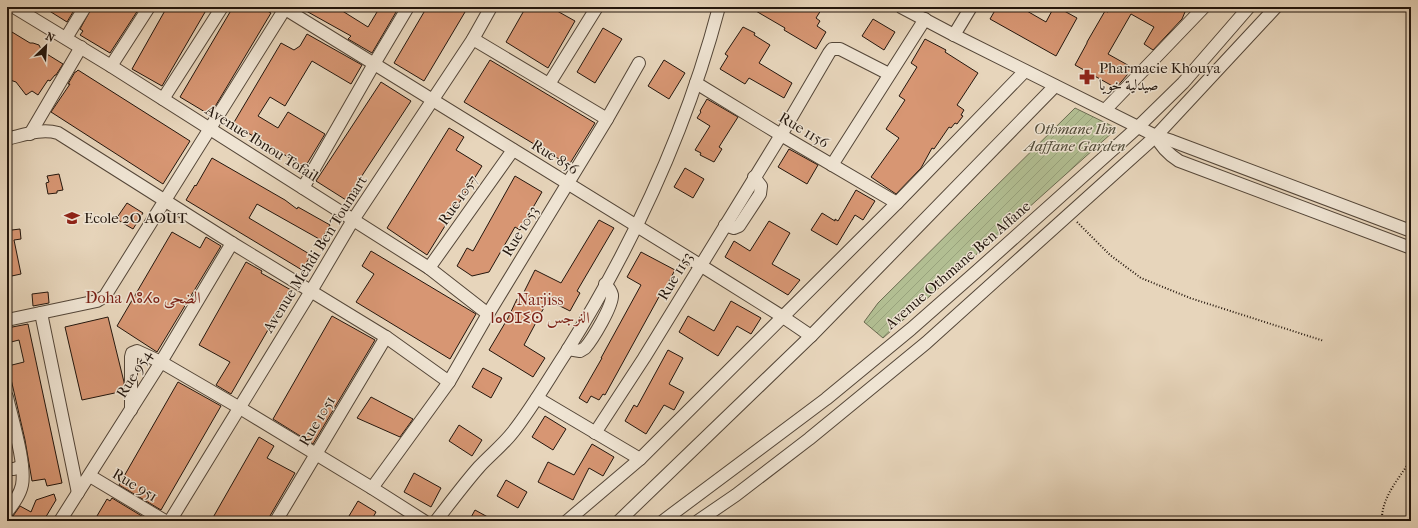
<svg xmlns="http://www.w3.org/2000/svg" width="1418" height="528" font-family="'IM FELL French Canon',Amiri,'Noto Sans Tifinagh',serif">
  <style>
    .garden { fill: url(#garden-furrows); stroke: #6a6a50 }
    .building { fill: #d79673; stroke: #23160d }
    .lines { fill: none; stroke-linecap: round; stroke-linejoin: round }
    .street-casing { stroke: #544638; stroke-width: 14 }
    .path { stroke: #23160d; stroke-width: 2; stroke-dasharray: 1 2; stroke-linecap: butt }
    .street { stroke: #efe4d3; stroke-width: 12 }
    .labels { text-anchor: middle; stroke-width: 3; stroke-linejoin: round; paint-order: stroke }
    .poi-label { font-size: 15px; fill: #23160d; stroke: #efe4d3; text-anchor: start }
    .park-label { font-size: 15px; font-style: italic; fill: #4e4835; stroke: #efe4d3 }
    .street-label { font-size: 15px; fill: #23160d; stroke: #efe4d3 }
    .neighbourhood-label { font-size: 16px; fill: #7a1f14; stroke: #efe4d3 }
  </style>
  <defs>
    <pattern id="garden-furrows" width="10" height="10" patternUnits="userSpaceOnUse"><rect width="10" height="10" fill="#b2be92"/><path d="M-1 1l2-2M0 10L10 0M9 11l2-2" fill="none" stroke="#99a37d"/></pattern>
  </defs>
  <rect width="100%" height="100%" fill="#e7d5bb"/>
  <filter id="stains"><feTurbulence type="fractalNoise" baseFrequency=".005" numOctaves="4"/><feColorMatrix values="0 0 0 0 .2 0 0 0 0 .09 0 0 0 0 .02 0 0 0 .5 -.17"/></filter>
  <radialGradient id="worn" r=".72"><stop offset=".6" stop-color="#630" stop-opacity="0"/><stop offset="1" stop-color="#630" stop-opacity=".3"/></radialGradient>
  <path class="garden" d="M1075,108L1112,126L1113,132L883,338L864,322L878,303Z"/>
  <g class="building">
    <path d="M43,7H76L67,22Z"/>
    <path d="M92,7H140L110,53L80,35L83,31L80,29Z"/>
    <path d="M167,7H208L162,86L132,69Z"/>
    <path d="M233,7H260L271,13L210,115L180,97Z"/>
    <path d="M299,7H336L368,27L380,7H399L372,53L348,39L351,36Z"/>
    <path d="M427,7H468L424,81L394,63Z"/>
    <path d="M526,7H550L575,21L548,68L506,42Z"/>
    <path d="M749,7H823L816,18L820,21L817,26L826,32L816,49L784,30L785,28Z"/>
    <path d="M997,7H1020L1046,22L1054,7H1057L1077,18L1056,56L990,19Z"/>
    <path d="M1111,7H1176L1185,12L1182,19L1153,50L1144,44L1154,27L1131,14L1108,54L1133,68L1116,88L1075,65L1087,43V42L1105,11L1108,12Z"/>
    <path d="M873,19L895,32L884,50L862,36Z"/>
    <path d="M743,27L755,33L754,35L770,45L759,63L792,83L784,98L749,78L745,84L720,69L728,56L725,54Z"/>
    <path d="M603,28L622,39L595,83L577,72Z"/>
    <path d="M7,29L30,43H33L39,45L42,51L63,64L56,75H55L50,81L48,80L38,95L32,91L26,95L16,82L7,79Z"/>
    <path d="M307,34L362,65L351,84L312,61L285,106L270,97L258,116L278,128L288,112L325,134L305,167L233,124L281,43L294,50L300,46Z"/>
    <path d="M925,39L946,50L945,52L978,73L957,105L964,110L961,115L963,116L957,124L955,123L951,128L949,127L934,149L932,148L921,168L896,194L871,177L899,138L886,129L905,100L899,96L917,67L911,63Z"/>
    <path d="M490,60L595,123L569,165L464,102Z"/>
    <path d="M664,60L685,73L669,99L648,86Z"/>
    <path d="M78,70L190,141L163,184L51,112L70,84H68L75,72H76Z"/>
    <path d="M381,82L411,101L346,200L316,181Z"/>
    <path d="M707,99L738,117L719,147L722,149L714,162L700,155L701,153L695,150L710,126L697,118L701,112L700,111Z"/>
    <path d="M449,128L464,137L456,150L482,166L427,255L387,228Z"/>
    <path d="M789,149L818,165L807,184L778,167Z"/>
    <path d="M212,158L285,200L297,209L298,207L330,225L321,240L257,204L249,218L311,255L302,270L186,200L195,185L196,186Z"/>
    <path d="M685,168L704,179L693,198L674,187Z"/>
    <path d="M59,174L63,190L57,191V193L48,194L46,183L49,182L47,176Z"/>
    <path d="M515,176L542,192L520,230L515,227L489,272L472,276L457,266L467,248L473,251Z"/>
    <path d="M856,190L875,201L863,220L855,215L837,245L811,230L822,213L835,221V219L838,221Z"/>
    <path d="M127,203L143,213L133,229L116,219Z"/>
    <path d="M599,220L614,228L577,291L580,293L570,311L548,300L524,345L545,358L533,377L489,350L508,318L517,299L520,300L535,270L561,283Z"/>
    <path d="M769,221L790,233L772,264L800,280L788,295L725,257L734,241L750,251Z"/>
    <path d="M7,229H11L12,230L20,229L21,239L14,240L21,274L7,277Z"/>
    <path d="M172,232L200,248L206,237L221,246L157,352L117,326Z"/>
    <path d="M371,251L476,314L450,359L356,302L374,274L362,266Z"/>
    <path d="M641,252L675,270L661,296L660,295L605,395L603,394L599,400L591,396L587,403L579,398L602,358H601L641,285L627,277Z"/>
    <path d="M246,262L262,271L261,273L291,290L231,394L216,385L230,362L199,345Z"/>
    <path d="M48,292L49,303L33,306L32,294Z"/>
    <path d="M731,301L761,318L751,334L737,326L718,356L679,332L688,316L714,331Z"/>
    <path d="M332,316L375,340L313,444L273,419Z"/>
    <path d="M108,317L124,382V391L82,400L65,327Z"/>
    <path d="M28,324L62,483L47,486L45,479L32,481L25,440L8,366L24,362L19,340L7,343V328Z"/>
    <path d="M668,350L683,358L669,384L684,392L674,410L664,405L646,434L625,421L634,405L637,407Z"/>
    <path d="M483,368L502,378L491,398L472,387Z"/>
    <path d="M178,382L221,406L161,510L119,485Z"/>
    <path d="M371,397L413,419L400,437L357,418Z"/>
    <path d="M545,416L566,429L553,450L532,437Z"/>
    <path d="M459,425L482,440L472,456L449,441Z"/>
    <path d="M259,437L274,446L267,458L295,473L267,521H211Z"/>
    <path d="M592,444L614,457L603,476L589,468L573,500L538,482L548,462L574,475Z"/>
    <path d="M414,473L441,488L431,507L404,492Z"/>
    <path d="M506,480L527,492L518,508L497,496Z"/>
    <path d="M54,494L56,500L44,520L45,521H12L9,519L13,516L20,506L31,512L36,500Z"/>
    <path d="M112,498L150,521H94L107,499L110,501Z"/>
    <path d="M358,501L376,512L371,521H346Z"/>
    <path d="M475,510L495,521H469Z"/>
  </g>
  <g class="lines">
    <defs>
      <g id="street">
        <path d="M14,7L111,66L429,268L488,314"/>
        <path d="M282,7L700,265L783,317L811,336"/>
        <path d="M901,7L954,35L1156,136L1172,141L1411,231"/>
        <path d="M954,35L971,7"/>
        <path d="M66,38L85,7"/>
        <path d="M111,66L149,7"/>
        <path d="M696,83L781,135L897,203"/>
        <path d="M549,84L597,7"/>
        <path d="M163,99L222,7"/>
        <path d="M1105,110L1204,7"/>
        <path d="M607,119L639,63"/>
        <path d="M30,134L81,47"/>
        <path d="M1156,136C1161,147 1168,154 1179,161L1411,248"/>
        <path d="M7,139C24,135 41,128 58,133L232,243L386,337L449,382"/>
        <path d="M832,165L925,19"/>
        <path d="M303,188L374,64L408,7"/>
        <path d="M725,225L734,228L739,226L760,194L761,186L754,177"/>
        <path d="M429,268L513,150"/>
        <path d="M41,313L78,493"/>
        <path d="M7,320L97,301L105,296L286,7"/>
        <path d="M568,349L580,351L585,348C592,340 613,306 612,295C611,291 608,287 605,284"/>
        <path d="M7,397C12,419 26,464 22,485C20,495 13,504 7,512"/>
        <path d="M537,398L640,459"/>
        <path d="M131,410V357L132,353L137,351L161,362L240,408L372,488L424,521"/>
        <path d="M595,433L644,358L781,135L829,53L832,49H840L889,74"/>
        <path d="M7,469H14L22,466"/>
        <path d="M90,476L165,521"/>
        <path d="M372,488L449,382L488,314L607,119L473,39"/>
        <path d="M60,521L161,362L232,243"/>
        <path d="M170,521L311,291L353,220L473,39L491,7"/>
        <path d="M276,521L386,337"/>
        <path d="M436,521C450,503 464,484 479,467C490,455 503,445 513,432C532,408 548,380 565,354C632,247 687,129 719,7"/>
        <path d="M567,521L640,459L897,203L1025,71"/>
        <path d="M619,521L811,336L1055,86"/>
        <path d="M663,521L826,399L911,329L977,271L1139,126L1183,83L1249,7"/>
        <path d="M698,521L736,495L809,439L926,343L1156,136L1276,7"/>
      </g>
    </defs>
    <use href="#street" class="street-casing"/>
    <g class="path">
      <path d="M1077,222L1110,255L1141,278L1190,298L1324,341"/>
      <path d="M1382,521C1381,499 1397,481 1408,464L1411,462"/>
    </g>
    <use href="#street" class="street"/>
  </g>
  <defs>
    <symbol id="pharmacy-bare" viewBox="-9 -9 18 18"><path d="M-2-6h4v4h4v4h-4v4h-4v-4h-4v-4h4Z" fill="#8f2418" stroke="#efe4d3" stroke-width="2.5" paint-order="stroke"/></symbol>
    <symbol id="school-bare" viewBox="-9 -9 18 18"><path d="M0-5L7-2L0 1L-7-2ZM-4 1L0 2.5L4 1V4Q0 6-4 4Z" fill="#8f2418" stroke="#efe4d3" stroke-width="2.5" paint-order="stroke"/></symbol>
  </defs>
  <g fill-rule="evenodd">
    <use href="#pharmacy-bare" x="1076" y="66" width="22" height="22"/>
    <use href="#school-bare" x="61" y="207" width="22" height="22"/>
  </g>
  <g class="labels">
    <g class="poi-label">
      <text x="1099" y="73">Pharmacie Khouya<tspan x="1099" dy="17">صيدلية خويا</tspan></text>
      <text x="84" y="223">Ecole 2O AOUT</text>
    </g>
    <g class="park-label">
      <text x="1075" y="134">Othmane Ibn<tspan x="1075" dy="17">Aaffane Garden</tspan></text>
    </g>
    <g class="street-label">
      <text transform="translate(804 130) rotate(31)" y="5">Rue 1156</text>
      <text transform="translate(262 143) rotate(32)" y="5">Avenue Ibnou Tofail</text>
      <text transform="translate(555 157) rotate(32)" y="5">Rue 856</text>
      <text transform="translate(458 200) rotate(-55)" y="5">Rue 1057</text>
      <text transform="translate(520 231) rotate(-59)" y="5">Rue 1053</text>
      <text transform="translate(315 254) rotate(-58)" y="5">Avenue Mehdi Ben Toumart</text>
      <text transform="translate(958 265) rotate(-41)" y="5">Avenue Othmane Ben Affane</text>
      <text transform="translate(675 276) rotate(-59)" y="5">Rue 1153</text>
      <text transform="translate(134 374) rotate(-58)" y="5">Rue 954</text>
      <text transform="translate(317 421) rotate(-59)" y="5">Rue 1051</text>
      <text transform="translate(135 485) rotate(31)" y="5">Rue 951</text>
    </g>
    <g class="neighbourhood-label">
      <text x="143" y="303">Doha ⴷⵓⵃⴰ الضحى</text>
      <text x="540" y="305">Narjiss<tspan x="540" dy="18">ⵏⴰⵔⵊⵉⵙ النرجس</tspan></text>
    </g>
  </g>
  <rect width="1418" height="528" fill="none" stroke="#e7d5bb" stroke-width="24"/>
  <rect x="8" y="8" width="1402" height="512" fill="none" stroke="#23160d" stroke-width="2"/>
  <rect x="12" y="12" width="1394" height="504" fill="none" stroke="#23160d"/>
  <g transform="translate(46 46) rotate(25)" stroke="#efe4d3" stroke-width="3" paint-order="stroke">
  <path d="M0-3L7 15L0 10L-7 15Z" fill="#23160d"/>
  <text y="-6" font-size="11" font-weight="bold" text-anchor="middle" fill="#23160d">N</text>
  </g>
  <rect width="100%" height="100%" filter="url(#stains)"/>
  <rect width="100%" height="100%" fill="url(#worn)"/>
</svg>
